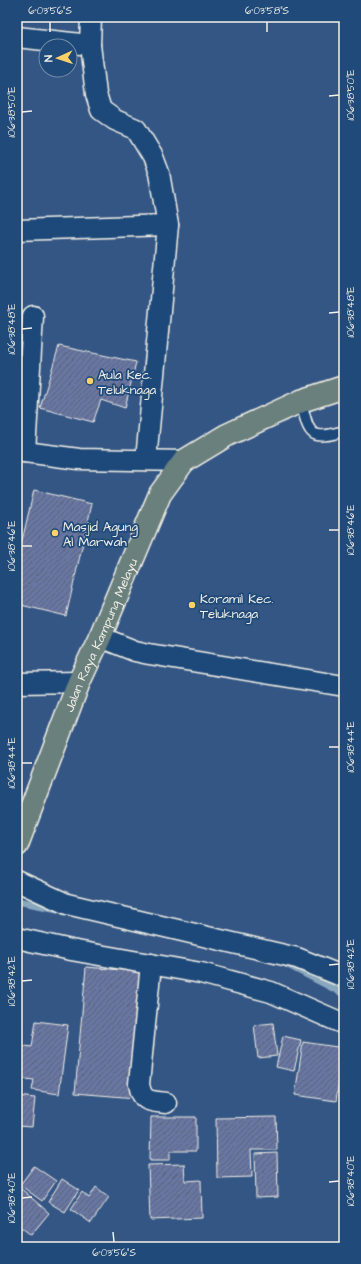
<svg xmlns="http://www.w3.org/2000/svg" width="361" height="1264" font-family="'Architects Daughter',sans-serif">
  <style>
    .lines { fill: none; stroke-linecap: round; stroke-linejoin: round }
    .stream { stroke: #8aa8bd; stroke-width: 7 }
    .building { fill: url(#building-hatch); stroke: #f4f1e8 }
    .service-casing { stroke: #f4f1e8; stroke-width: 13 }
    .minor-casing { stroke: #f4f1e8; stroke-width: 23 }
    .primary-casing { stroke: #f4f1e8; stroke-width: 25 }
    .service { stroke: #1f4a7a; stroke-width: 10 }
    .minor { stroke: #1f4a7a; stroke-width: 20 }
    .primary { stroke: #6a807c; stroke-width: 22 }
    .ticks { fill: none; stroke: #f4f1e8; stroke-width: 1.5 }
    .poi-dot { fill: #ffd166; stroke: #1f4a7a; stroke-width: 1.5 }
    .labels { text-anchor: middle; stroke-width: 3.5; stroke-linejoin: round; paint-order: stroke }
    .poi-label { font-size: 13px; fill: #f4f1e8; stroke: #1f4a7a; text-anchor: start }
    .street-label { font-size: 13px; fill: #f4f1e8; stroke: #1f4a7a }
    .neatline { fill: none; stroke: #f4f1e8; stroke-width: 1.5 }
    .ticks-label { font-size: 10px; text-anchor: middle; fill: #f4f1e8 }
  </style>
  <defs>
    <pattern id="building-hatch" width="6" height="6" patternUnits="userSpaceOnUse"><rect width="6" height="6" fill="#6776a1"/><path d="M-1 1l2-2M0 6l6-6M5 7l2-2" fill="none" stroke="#5a6178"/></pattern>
  </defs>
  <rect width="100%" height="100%" fill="#345685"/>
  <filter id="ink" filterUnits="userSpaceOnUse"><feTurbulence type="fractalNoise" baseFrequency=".025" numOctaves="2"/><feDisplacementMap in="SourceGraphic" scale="8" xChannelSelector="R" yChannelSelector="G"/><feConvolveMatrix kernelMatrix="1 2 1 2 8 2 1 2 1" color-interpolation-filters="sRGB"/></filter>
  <g filter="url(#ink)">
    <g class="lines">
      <g class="stream">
        <path d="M17,901L58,909"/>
        <path d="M284,963L344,994"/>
      </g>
    </g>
    <g class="building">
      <path d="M59,346L136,362L125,408L101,400L93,422L40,408Z"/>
      <path d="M34,490L92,504L66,616L17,604V562Z"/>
      <path d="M86,967L146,972L136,1098L75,1093Z"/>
      <path d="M36,1021L68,1025L59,1094L32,1090L34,1080L17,1078L18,1045L32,1047Z"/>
      <path d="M273,1023L277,1056L258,1058L254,1025Z"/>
      <path d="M283,1036L301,1040L294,1071L276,1067Z"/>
      <path d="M303,1042L344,1048L336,1101L295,1095Z"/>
      <path d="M17,1096L35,1098L32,1127L17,1126Z"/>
      <path d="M151,1117H196V1151H170V1160H150Z"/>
      <path d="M276,1117L277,1150H251L252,1177L217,1178L216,1118Z"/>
      <path d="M277,1153L278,1197L256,1198L255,1154Z"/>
      <path d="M184,1164L185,1181L201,1180L202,1218L150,1220L148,1165Z"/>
      <path d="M34,1166L56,1181L42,1201L20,1185Z"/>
      <path d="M62,1179L79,1190L65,1212L48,1202Z"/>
      <path d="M18,1186L49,1213L31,1235L17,1224Z"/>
      <path d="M96,1187L109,1197L91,1223L71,1209L82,1192L89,1198Z"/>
    </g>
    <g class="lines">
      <defs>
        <path id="service" d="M301,401C309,433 308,442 344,431"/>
        <g id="minor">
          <path d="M91,17L90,45L96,94L101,110L115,120L136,129L153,157L159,173L168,225L146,460"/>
          <path d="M17,37L90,45"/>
          <path d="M17,230L168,225"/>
          <path d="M17,451L79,459L184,461"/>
          <path d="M25,452L33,316"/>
          <path d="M100,637L135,651L149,654L344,686"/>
          <path d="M17,683L79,682"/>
          <path d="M17,881L67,904L297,958L344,977"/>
          <path d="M17,938L71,950L201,973L271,992L344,1024"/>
          <path d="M151,964L139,1084C142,1102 149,1101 166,1103"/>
        </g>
        <g id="primary">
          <path id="s1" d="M17,845L79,682L100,637L160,494L184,461L227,435L301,401L344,387"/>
        </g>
      </defs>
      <use href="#service" class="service-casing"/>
      <use href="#minor" class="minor-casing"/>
      <use href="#primary" class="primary-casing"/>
      <use href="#service" class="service"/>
      <use href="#minor" class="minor"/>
      <use href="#primary" class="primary"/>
    </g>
  </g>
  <path class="ticks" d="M50,22V32M267,22V32M329,96L339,95M22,112L32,111M329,313L339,312M22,329L32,328M329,530H339M22,546H32M329,747H339M22,763H32M329,965L339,964M22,981L32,980M329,1182L339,1181M22,1198L32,1197M113,1232L114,1242"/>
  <g class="poi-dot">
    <circle cx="90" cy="381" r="4"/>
    <circle cx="55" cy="533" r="4"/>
    <circle cx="192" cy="605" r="4"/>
  </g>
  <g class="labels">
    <g class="poi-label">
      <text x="98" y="379">Aula Kec.<tspan x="98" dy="15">Teluknaga</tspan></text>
      <text x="63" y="531">Masjid Agung<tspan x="63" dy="15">Al Marwah</tspan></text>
      <text x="200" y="603">Koramil Kec.<tspan x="200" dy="15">Teluknaga</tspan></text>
    </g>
    <g class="street-label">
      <text dy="5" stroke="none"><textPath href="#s1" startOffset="226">Jalan Raya Kampung Melayu</textPath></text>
    </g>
  </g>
  <rect width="361" height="1264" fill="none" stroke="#1f4a7a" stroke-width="44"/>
  <g transform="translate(58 58) rotate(267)"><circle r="19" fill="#1f4a7a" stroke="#748da6"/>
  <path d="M0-3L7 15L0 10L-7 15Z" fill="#ffd166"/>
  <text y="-6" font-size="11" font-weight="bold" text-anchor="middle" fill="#f4f1e8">N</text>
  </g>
  <rect x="22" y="22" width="317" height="1220" class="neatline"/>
  <g class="ticks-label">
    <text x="50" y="14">6°03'56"S</text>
    <text x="267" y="14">6°03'58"S</text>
    <text transform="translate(350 95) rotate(-90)" y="4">106°38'50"E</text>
    <text transform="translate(11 112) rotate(-90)" y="4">106°38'50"E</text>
    <text transform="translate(350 312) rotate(-90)" y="4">106°38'48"E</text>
    <text transform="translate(11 329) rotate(-90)" y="4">106°38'48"E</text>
    <text transform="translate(350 530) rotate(-90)" y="4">106°38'46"E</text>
    <text transform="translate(11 546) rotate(-90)" y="4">106°38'46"E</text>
    <text transform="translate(350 747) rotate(-90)" y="4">106°38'44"E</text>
    <text transform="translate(11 763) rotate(-90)" y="4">106°38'44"E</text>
    <text transform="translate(350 964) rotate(-90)" y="4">106°38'42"E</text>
    <text transform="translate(11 981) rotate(-90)" y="4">106°38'42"E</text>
    <text transform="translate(350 1181) rotate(-90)" y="4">106°38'40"E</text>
    <text transform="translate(11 1198) rotate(-90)" y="4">106°38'40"E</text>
    <text x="114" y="1256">6°03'56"S</text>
  </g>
</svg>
